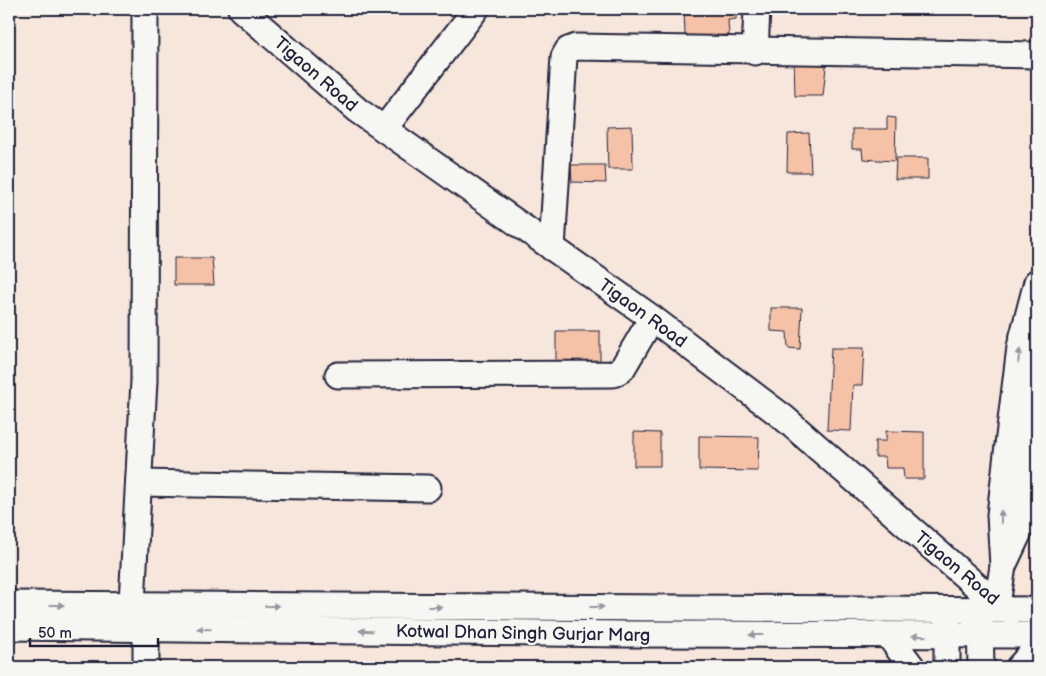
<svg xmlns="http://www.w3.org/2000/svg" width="1046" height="676" font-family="'Balsamiq Sans',sans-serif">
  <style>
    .building { fill: #f6c2a7; stroke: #22223b }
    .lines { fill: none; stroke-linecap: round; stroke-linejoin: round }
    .minor-casing { stroke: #22223b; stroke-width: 29 }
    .minor { stroke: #f6f6f2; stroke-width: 25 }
    .oneway { fill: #9797a0 }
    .labels { text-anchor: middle; stroke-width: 4.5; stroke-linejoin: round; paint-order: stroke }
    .street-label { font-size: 18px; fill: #22223b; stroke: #f6f6f2 }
  </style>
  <rect width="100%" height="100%" fill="#f6e6dc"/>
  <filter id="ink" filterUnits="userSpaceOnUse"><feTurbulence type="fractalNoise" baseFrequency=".02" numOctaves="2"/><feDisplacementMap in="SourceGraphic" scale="10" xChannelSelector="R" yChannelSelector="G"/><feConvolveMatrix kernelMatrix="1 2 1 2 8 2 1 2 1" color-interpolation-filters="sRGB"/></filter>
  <g filter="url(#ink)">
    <g class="building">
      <path d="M684,9H736V19L728,20L729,35L685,36Z"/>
      <path d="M794,57H827L823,96H795Z"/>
      <path d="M887,117L896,118L895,161L863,159L862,149H852V129H887Z"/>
      <path d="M632,126L633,169H608L607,127Z"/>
      <path d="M809,133L811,172H787L788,134Z"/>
      <path d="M896,158H928V179H895Z"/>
      <path d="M571,165H605L606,183L572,182Z"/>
      <path d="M174,258H212L214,285H174Z"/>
      <path d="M771,308H802L800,349L788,348L787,332L771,331Z"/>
      <path d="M556,331H600V370L556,371Z"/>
      <path d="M831,348H864L862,385H853L851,431L827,430Z"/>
      <path d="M886,431L924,432V479H904L903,468H886L885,457H875V441H886Z"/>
      <path d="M634,432L660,433V466H634Z"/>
      <path d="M699,436L759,437L758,471L699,470Z"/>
    </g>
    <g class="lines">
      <defs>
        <g id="minor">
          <path d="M241,9L357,110L652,318L783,417L997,604L1011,612"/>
          <path d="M755,52L757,9"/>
          <path d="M384,129L476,9"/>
          <path d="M552,248L564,57L568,50L576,47L1037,55"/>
          <path d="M338,375L613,374L622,369L652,318"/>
          <path d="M139,483L428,488"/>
          <path d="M1004,564L1020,530L1037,351"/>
          <path d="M9,604L1037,610"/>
          <path d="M997,604L1003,566L1000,515L1008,445L1020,347L1037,282"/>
          <path d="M980,619L981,667"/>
          <path d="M131,621L144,381L145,9"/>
          <path d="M9,627L624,634L1037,635"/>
          <path d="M889,636L912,667"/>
          <path d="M146,667V629"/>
          <path d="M947,667V620"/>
          <path d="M1019,667L1037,647"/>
        </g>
      </defs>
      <use href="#minor" class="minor-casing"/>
      <use href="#minor" class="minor"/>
    </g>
    <defs><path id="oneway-solid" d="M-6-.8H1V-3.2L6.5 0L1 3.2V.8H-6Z" transform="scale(1.25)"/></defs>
    <g class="oneway">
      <use href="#oneway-solid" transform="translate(1019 356) rotate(-83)"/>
      <use href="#oneway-solid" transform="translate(1001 517) rotate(-90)"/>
      <use href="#oneway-solid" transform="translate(57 605)"/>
      <use href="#oneway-solid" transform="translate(272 606)"/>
      <use href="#oneway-solid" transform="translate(435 607)"/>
      <use href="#oneway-solid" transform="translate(597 607)"/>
      <use href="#oneway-solid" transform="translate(204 629) rotate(-179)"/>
      <use href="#oneway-solid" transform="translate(366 631) rotate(-179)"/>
      <use href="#oneway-solid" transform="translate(756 635) rotate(-180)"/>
      <use href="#oneway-solid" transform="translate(919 636) rotate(-179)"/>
    </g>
  </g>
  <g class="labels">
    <g class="street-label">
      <text transform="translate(316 74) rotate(41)" y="6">Tigaon Road</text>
      <text transform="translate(643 313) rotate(36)" y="6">Tigaon Road</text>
      <text transform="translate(957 568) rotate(40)" y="6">Tigaon Road</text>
      <text transform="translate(523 633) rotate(1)" y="6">Kotwal Dhan Singh Gurjar Marg</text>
    </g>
  </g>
  <rect width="1046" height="676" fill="none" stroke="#f6f6f2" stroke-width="30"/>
  <rect x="15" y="15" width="1016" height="646" fill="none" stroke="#22223b" stroke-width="2" filter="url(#ink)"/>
  <path d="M30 638v8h128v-8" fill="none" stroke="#22223b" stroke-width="2.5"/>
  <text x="38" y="638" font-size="15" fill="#22223b" stroke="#f6f6f2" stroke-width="4" paint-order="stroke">50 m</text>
</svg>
